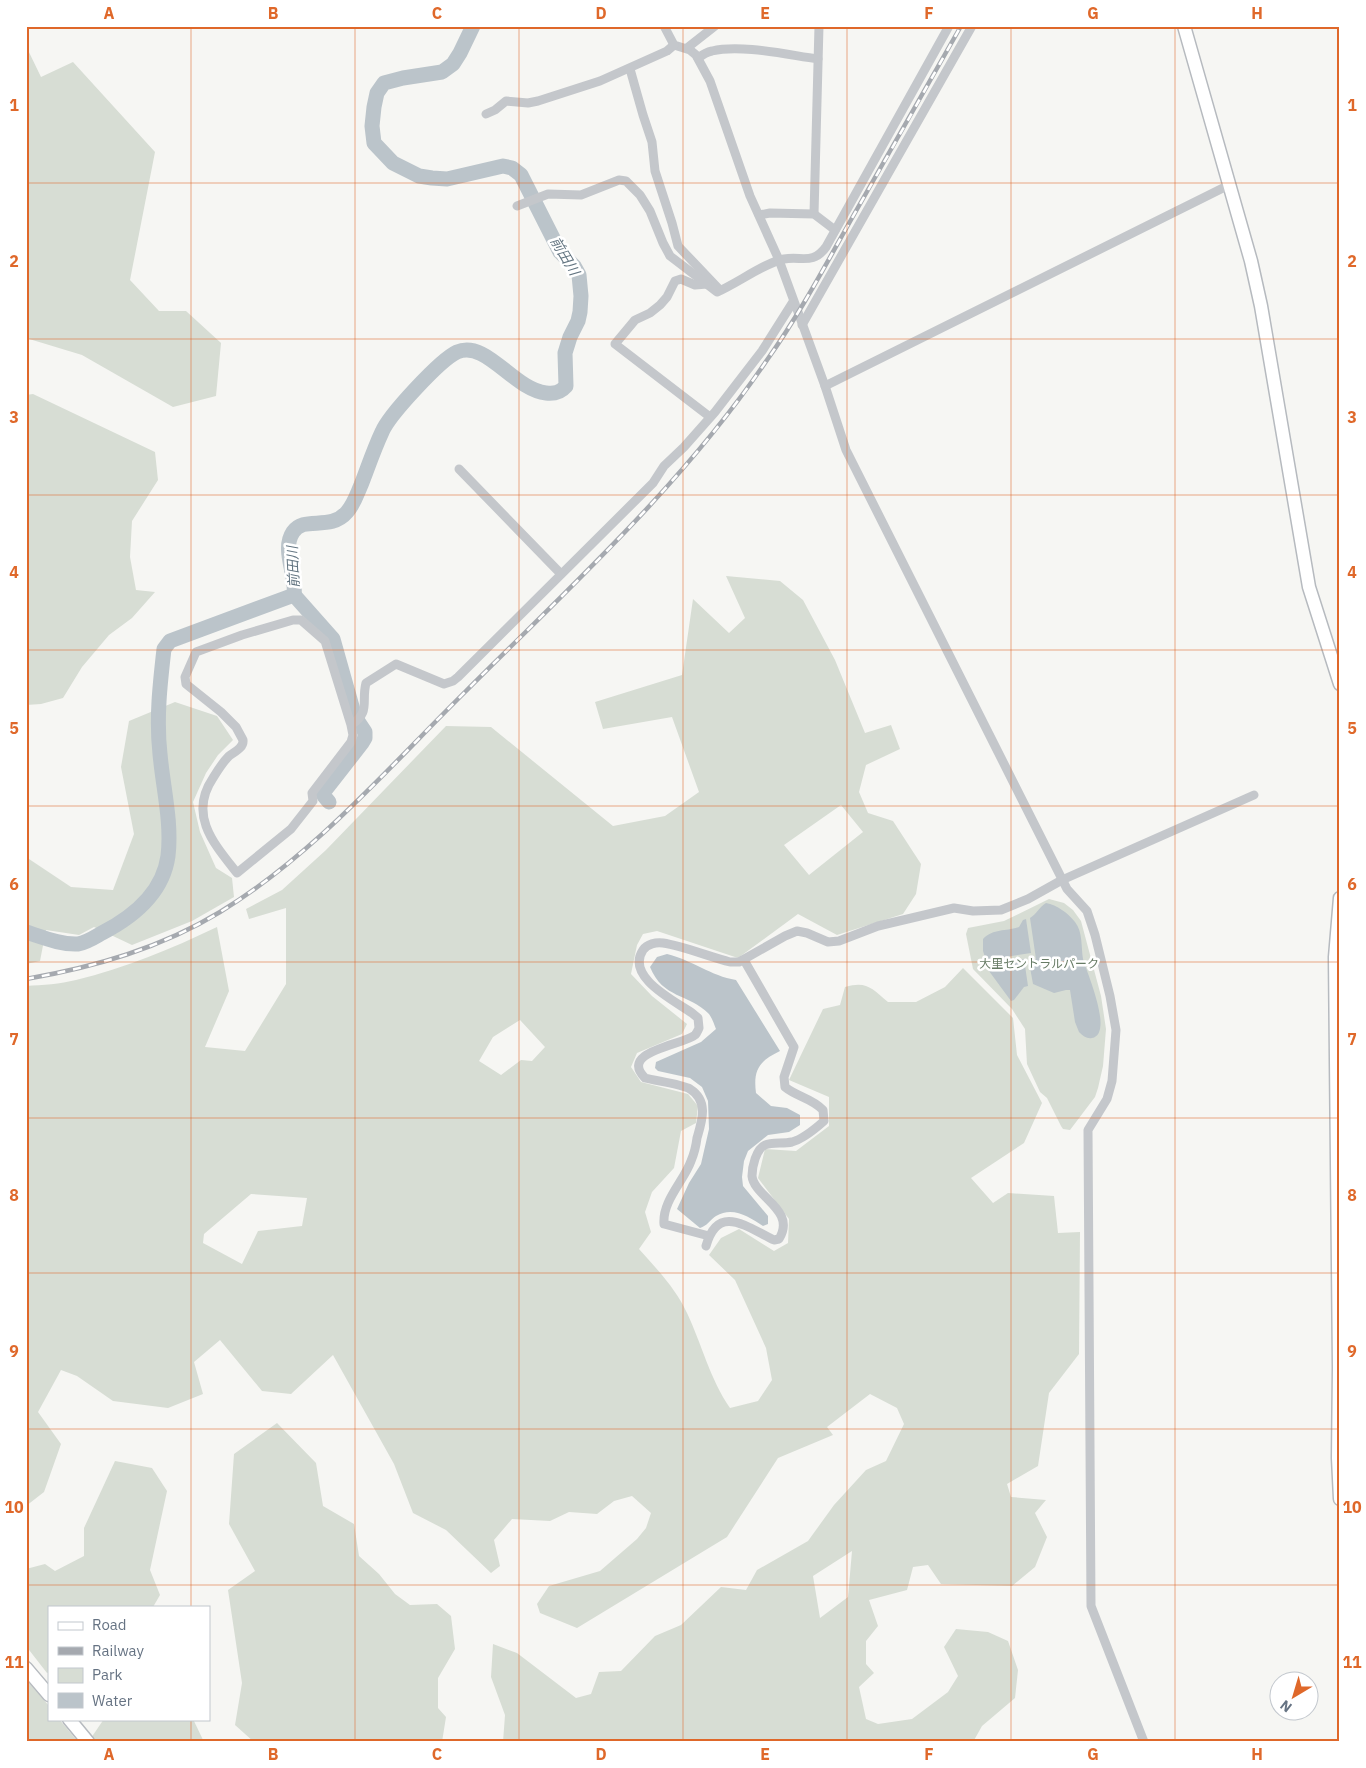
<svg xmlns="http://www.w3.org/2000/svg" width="1366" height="1768" font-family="'IBM Plex Sans','Noto Sans JP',sans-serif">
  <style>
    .green { fill: #d7ddd4; fill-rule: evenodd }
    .water { fill: #bbc4ca }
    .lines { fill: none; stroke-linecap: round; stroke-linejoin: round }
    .river { stroke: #bbc4ca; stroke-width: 15 }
    .secondary-casing { stroke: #b6babf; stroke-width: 15 }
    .street { stroke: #c4c7cb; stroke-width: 9 }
    .secondary { stroke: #fff; stroke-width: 12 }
    .rail-casing { stroke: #a5a9af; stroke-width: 4.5 }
    .rail { stroke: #fff; stroke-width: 2.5; stroke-dasharray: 8; stroke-linecap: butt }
    .grid { fill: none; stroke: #df682a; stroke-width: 1; stroke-opacity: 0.55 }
    .labels { text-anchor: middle; stroke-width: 5; stroke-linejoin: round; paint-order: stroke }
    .park-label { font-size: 12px; fill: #677b65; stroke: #fff }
    .water-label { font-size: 14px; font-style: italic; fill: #627480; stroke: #fff }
    .neatline { fill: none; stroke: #df682a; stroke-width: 2 }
    .grid-label { font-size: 16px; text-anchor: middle; font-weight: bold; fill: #df682a }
  </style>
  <rect width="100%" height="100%" fill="#f6f6f3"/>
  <g class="green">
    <path d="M26,46L41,77L73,62L155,152L130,280L159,311H186L221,343L216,396L173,407L82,355L26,338Z"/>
    <path d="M33,394L155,452L158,480L132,521L130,557L136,590L155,592L132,618L109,635L82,667L63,698L41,704L26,705V395Z"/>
    <path d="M726,576L780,581L803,600L835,660L865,733L891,725L900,749L866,765L859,792L868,813L893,821L921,864L916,894L903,914L837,935L798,914L738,958L657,931L643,934L637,945L631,974L652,996L687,1024L682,1034L637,1053L631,1067L641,1082L688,1094L698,1106L696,1123L681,1131L674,1168L652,1192L645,1212L651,1232L639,1249C657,1269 676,1289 687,1313C702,1345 710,1379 730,1408L758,1401L772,1380L766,1348L735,1280L709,1255L721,1238L739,1229L774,1251L788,1243L789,1219L758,1178L765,1149L796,1151L829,1126V1097L789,1080L823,1009L840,1005L845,987C867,981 871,988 888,1002H916L945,987L963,968L1013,1018L1017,1055L1042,1103L1024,1143L971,1178L993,1203L1008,1193L1054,1196L1058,1233L1080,1232L1079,1354L1049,1393L1038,1466L1007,1484L1011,1497L1046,1500L1035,1513L1047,1537L1035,1567L1012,1586L941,1584L928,1565L913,1567L907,1590L869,1600L878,1626L866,1641V1664L874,1673L859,1687L866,1719L878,1724L912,1719L948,1692L958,1676L944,1647L956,1629L988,1632L1008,1641L1018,1670L1015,1698L982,1726L973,1742H503L505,1715L491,1677L493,1644L517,1653L576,1698L591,1694L599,1672L621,1671L655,1636L681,1625L721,1587L746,1590L757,1570L808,1541L834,1505L866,1470L886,1461L904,1424L897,1408L870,1394L827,1427L833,1435L778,1458L727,1537L577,1628L540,1613L537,1604L549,1586L600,1571L637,1539L646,1528L651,1513L632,1496L614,1501L597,1514L569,1512L550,1521L512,1519L494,1540L500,1566L491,1573L446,1530L413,1513L394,1464L333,1355L291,1394L262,1391L220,1340L194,1362L203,1394L168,1408L113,1401L77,1376L61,1370L38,1412L61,1444L44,1492L26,1506V986C43,985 60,984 76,980C125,968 171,949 217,927L229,991L205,1047L245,1051L286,984V908L249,919L246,909L282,890L326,850L446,726L491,727L613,826L665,816L699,792L672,717L603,729L595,702L682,675L693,599L729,633L745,618ZM841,805L863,832L809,875L784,845ZM520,1020L545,1047L532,1061L521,1060L501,1075L479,1061L493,1037ZM251,1194L307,1198L302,1226L258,1231L242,1264L203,1243L204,1234ZM852,1551L848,1597L820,1618L813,1576Z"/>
    <path d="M175,702L217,716L233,740L218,755L206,773L193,802L200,832L216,868L232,878L234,897L192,921L132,945L94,927L79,935L46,930L40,961L26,964V857L71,887L113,890L134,834L121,767L129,721Z"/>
    <path d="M1049,899L1064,903L1073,910L1081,921L1101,996L1106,1029L1103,1066L1098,1088L1095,1097L1070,1130L1063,1129L1061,1126L1047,1098L1040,1092L1027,1064L1025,1029L1012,1009L973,969L966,934L968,928L1004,921Z"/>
    <path d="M277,1423L316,1463L323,1506L354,1524L359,1556L379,1574L395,1594L410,1605L437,1604L451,1616L455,1649L438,1678V1708L446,1717L442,1742H254L235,1725L242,1683L228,1590L255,1571L229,1524L234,1454Z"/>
    <path d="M115,1461L152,1468L167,1491L150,1570L160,1595L153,1607H49V1672L47,1673L26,1646V1569L45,1564L55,1571L84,1556V1528Z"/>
    <path d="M26,1679L49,1706V1719H59L78,1742H26Z"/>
    <path d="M104,1719H193L204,1742H95L91,1738Z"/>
  </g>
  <g class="water">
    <path d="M1046,903C1057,905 1068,913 1075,922C1083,932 1081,947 1083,959C1087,973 1114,1034 1092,1038C1087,1039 1083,1036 1079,1032L1075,1022L1070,990H1066L1054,993L1033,984L1029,962L1036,959L1030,918C1037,914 1039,907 1046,903Z"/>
    <path d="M1026,919L1031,953L986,960L983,951V939C994,928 1006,932 1019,927L1023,920Z"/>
    <path d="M667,954C692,960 711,976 736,980L780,1051C759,1061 753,1070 756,1093L771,1106L787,1108L800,1115V1125L789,1132L768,1135L748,1151L744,1161L742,1177L743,1186L768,1216V1224L763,1226C749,1217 733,1206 716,1216C710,1220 707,1226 700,1228L677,1209L689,1183L701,1164L709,1129L708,1101L702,1087L690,1078L658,1071L655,1068L656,1062L701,1042L716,1029C714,1024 712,1018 709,1014C688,993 663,999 650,967L657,957Z"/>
    <path d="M1024,959L1028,986L1024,987L1014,1000L1011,1001L989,971L987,965Z"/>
  </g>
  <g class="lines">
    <g class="river">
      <path d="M294,595L333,639L355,717L365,732V738L362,743L323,793L324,796L329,802"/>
      <path d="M26,932C42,937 61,945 78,944C86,943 95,937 102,933C133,917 163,893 168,856C172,822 163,788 160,754C156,719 160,684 164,649L170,641L294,595C297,575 281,550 293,532C304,515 330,532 347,512C354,504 357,494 361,485C368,467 374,449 382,432C389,415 440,360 457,352C486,339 514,390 546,393C554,394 560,393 566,386L565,353L570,337L578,321L580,312L581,296L579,275L574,266L560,252L521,175L512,168L503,166L447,179L432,178L419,176L393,163L374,143L372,126L374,107L377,93L384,83L403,78L442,72L453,64L460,53L473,26"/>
    </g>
    <defs>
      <g id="secondary">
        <path d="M1184,26L1251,261L1261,306L1309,587L1340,684"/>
        <path d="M1340,898L1335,957L1339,1367L1338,1458L1340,1499"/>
        <path d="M26,1668L49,1695"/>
        <path d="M69,1719L88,1742"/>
      </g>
    </defs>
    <use href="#secondary" class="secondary-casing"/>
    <g class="street">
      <path d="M664,26L674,45L690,50L696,55L710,81L750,196L779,260L825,386L846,450L1067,889L1087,911L1095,935L1110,996L1116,1030L1112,1081L1107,1099L1088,1130L1091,1606L1144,1742"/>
      <path d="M687,48L715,26"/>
      <path d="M698,58C702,55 707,52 712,51C741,44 788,55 818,59"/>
      <path d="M630,69L643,115L652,142L655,171L672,223L678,246L719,289"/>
      <path d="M486,114L495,110L506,101L528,103L538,101L600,81L667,51L674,45"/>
      <path d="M517,206L548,194L581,195L619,180L626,181L640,195L650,211L663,243L670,256L717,292C736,284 766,262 784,259C802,256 813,265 826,247L949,26"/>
      <path d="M814,214L819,26"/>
      <path d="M759,215L770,213L814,214L835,230"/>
      <path d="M707,284L695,285L681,279L675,281L667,297L660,305L650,313L635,320L615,344L710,417"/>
      <path d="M802,325L972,26"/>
      <path d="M825,386L1229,185"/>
      <path d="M459,469L561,574"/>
      <path d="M351,725L325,641L301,620H293L242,635L196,652L185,677L186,684L221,712L236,727L243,740C244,748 234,752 229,756C222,763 218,770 213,778C188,815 214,844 237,873L291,829L313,801L312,793L351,742L353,735L351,725C371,712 361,702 366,683L396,664L444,684L453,681L458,677L653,483L664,466L684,447L715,412L762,351L793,302"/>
      <path d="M709,1236L664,1224C662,1201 684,1181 691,1161C694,1154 696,1146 697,1138C702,1121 709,1101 690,1089C681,1084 656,1081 645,1078C618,1051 684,1045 695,1035C697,1033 698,1030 699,1028L698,1018L692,1013C675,1001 625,977 643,950C647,944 656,942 663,943C683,946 710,957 730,962H739L785,936L797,931L807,933L828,942L839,941L878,926L954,908L973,911L1001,910L1028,899L1062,880L1254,795"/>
      <path d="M706,1246C718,1202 748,1228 774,1240L779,1239C797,1210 754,1197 752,1176C752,1167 756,1149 765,1145C772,1142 783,1144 792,1142C803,1139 815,1129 824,1121L823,1110C812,1098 797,1097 785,1087L784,1077L794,1047L744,960"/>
    </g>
    <use href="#secondary" class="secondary"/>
    <defs>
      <path id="rail" d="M26,979C95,967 161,948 220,912C315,854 388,768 466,691C572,585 683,484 767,360C799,315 825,266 852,218C889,154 925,90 961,26"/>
    </defs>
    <use href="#rail" class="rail-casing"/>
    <use href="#rail" class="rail"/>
  </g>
  <path class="grid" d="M191,26V1607M355,26V1742M519,26V1742M683,26V1742M847,26V1742M1011,26V1742M1175,26V1742M26,183H1340M26,339H1340M26,495H1340M26,650H1340M26,806H1340M26,962H1340M26,1118H1340M26,1273H1340M26,1429H1340M26,1585H1340M191,1719V1742"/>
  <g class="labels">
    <g class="park-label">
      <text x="1039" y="968">大里セントラルパーク</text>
    </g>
    <g class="water-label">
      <text transform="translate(565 256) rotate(59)" y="5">前田川</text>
      <text transform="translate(293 567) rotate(-93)" y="5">前田川</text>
    </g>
  </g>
  <rect width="1366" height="1768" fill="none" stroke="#ffffff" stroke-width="55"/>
  <rect x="48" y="1606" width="162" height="115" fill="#ffffff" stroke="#c2c7cd"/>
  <rect x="58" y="1622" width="25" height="8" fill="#ffffff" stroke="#c2c7cd"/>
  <text x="92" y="1630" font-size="15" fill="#667383">Road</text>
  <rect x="58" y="1647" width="25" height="8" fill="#a5a9af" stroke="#c2c7cd"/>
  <text x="92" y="1656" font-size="15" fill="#667383">Railway</text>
  <rect x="58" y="1668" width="25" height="15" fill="#d7ddd4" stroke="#c2c7cd"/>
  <text x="92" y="1680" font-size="15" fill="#667383">Park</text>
  <rect x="58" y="1693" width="25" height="15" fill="#bbc4ca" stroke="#c2c7cd"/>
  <text x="92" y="1706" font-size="15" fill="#667383">Water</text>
  <g transform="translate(1294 1696) rotate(218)"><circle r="24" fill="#ffffff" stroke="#c2c7cd"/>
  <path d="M0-4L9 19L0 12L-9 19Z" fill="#df682a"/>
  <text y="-8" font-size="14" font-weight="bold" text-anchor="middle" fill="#667383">N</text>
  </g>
  <rect x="28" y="28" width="1310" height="1712" class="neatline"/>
  <g class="grid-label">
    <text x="109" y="19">A</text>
    <text x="273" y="19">B</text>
    <text x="437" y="19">C</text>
    <text x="601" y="19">D</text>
    <text x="765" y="19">E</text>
    <text x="929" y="19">F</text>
    <text x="1093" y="19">G</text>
    <text x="1257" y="19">H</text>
    <text x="14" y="111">1</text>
    <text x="1352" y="111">1</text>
    <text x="14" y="267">2</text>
    <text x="1352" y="267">2</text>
    <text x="14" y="423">3</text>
    <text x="1352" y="423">3</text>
    <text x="14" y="578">4</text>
    <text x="1352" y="578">4</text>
    <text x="14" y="734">5</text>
    <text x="1352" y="734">5</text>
    <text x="14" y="890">6</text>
    <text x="1352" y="890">6</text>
    <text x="14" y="1045">7</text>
    <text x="1352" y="1045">7</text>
    <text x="14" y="1201">8</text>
    <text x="1352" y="1201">8</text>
    <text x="14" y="1357">9</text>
    <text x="1352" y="1357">9</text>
    <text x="14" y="1513">10</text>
    <text x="1352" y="1513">10</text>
    <text x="14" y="1668">11</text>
    <text x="1352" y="1668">11</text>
    <text x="109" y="1760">A</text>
    <text x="273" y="1760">B</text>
    <text x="437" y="1760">C</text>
    <text x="601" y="1760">D</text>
    <text x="765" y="1760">E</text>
    <text x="929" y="1760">F</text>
    <text x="1093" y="1760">G</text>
    <text x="1257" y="1760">H</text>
  </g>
</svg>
